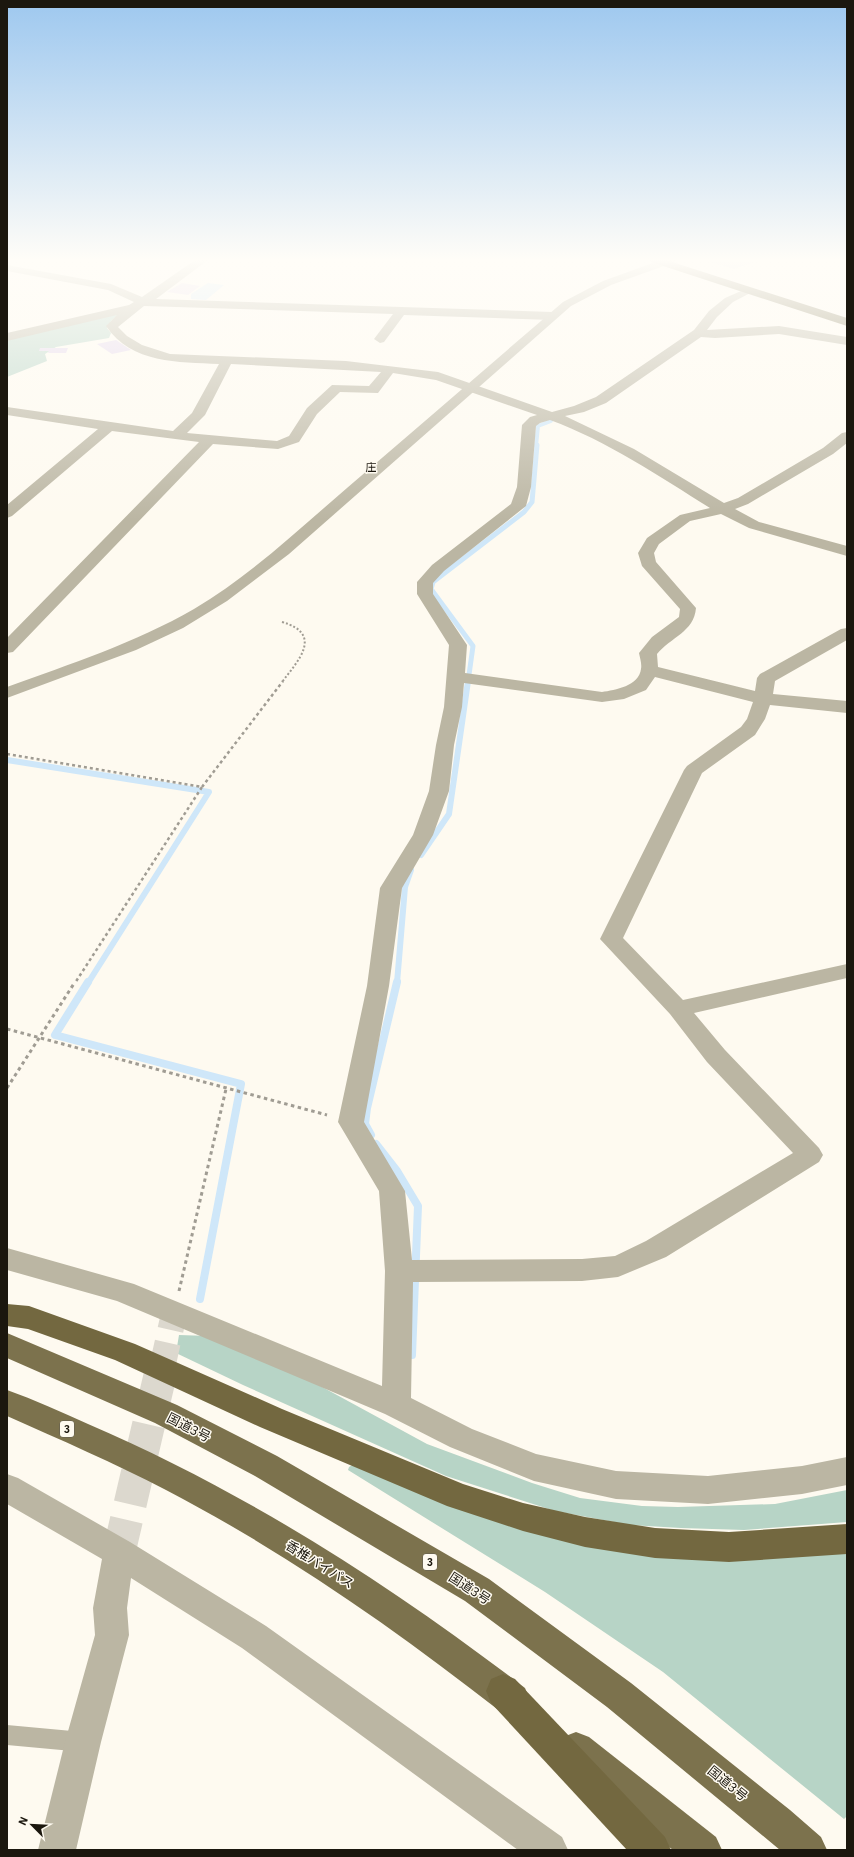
<svg xmlns="http://www.w3.org/2000/svg" width="854" height="1857" font-family="'IBM Plex Sans','Noto Sans JP',sans-serif">
  <style>
    .green { fill: #b7d4c6 }
    .water { fill: #cfe7f9 }
    .lines { fill: none; stroke-linecap: round; stroke-linejoin: round }
    .stream-far3 { stroke: #cfe7f9; stroke-width: 4 }
    .stream-far2 { stroke: #cfe7f9; stroke-width: 5 }
    .stream-far1 { stroke: #cfe7f9; stroke-width: 6 }
    .stream { stroke: #cfe7f9; stroke-width: 8 }
    .building { fill: #e3d5ed }
    .minor-tunnel-far1 { stroke: #dcd8ce; stroke-width: 26; stroke-dasharray: 26 13; stroke-linecap: butt }
    .minor-tunnel { stroke: #dcd8ce; stroke-width: 33; stroke-dasharray: 33 16; stroke-linecap: butt }
    .path-far2 { stroke: #a09c93; stroke-width: 2; stroke-dasharray: 2 2; stroke-linecap: butt }
    .path-far1 { stroke: #a09c93; stroke-width: 2.5; stroke-dasharray: 3 3; stroke-linecap: butt }
    .path { stroke: #a09c93; stroke-width: 3; stroke-dasharray: 3.5 3.5; stroke-linecap: butt }
    .service { fill: #bbb6a3; fill-rule: evenodd }
    .minor { fill: #bbb6a3; fill-rule: evenodd }
    .tertiary { fill: #bbb6a3; fill-rule: evenodd }
    .primary { fill: #867d5a; fill-rule: evenodd }
    .trunk { fill: #7c724d; fill-rule: evenodd }
    .motorway { fill: #736840; fill-rule: evenodd }
    .labels { text-anchor: middle; stroke-width: 3; stroke-linejoin: round; paint-order: stroke }
    .shield { fill: #fefaf0; stroke: #5f5b52; stroke-width: 1 }
    .shield-label { font-size: 10px; font-weight: bold; fill: #1b170e }
    .far-quarter-label { font-size: 11px; fill: #1b170e; stroke: #fefaf0 }
    .near-street-label { font-size: 13px; fill: #1b170e; stroke: #fefaf0 }
  </style>
  <rect width="100%" height="100%" fill="#fefaf0"/>
  <g class="green">
    <path d="M114,313L119,314L111,321L107,328L111,333L109,338L56,347L45,354L47,361L7,377V340Z"/>
    <path d="M179,1335L209,1336L313,1382L427,1444L532,1483L580,1498L642,1506L678,1507L775,1504L847,1490V1522L744,1530L681,1528L630,1525L555,1511L446,1476L243,1385L176,1353Z"/>
    <path d="M354,1464L495,1521L847,1551V1816L844,1819L663,1672L545,1592L348,1470L349,1467Z"/>
  </g>
  <path class="water" d="M208,283L224,285L206,300L191,299V294Z"/>
  <g class="lines">
    <path class="stream-far3" d="M536,446L538,426L551,421"/>
    <path class="stream-far2" d="M468,682L473,646L431,589L433,582L524,512L532,502L537,445"/>
    <g class="stream-far1">
      <path d="M7,760L209,792L88,983"/>
      <path d="M421,855L449,814L468,681"/>
      <path d="M397,983L405,887L411,870"/>
    </g>
    <g class="stream">
      <path d="M88,982L55,1035L241,1084L200,1299"/>
      <path d="M371,1135L365,1124L367,1108L397,982"/>
      <path d="M376,1144L397,1171L418,1206L412,1355"/>
    </g>
  </g>
  <g class="building">
    <path d="M716,260H747L755,262L734,269L710,262Z"/>
    <path d="M182,283L200,286L188,295L167,292Z"/>
    <path d="M116,340L131,350L112,354L97,344Z"/>
    <path d="M40,348H68L66,353H48L49,351H39Z"/>
  </g>
  <g class="lines">
    <path class="minor-tunnel-far1" d="M162,1368L174,1314"/>
    <path class="minor-tunnel" d="M119,1552L162,1367"/>
    <path class="path-far2" d="M282,622C324,634 298,661 282,682"/>
    <g class="path-far1">
      <path d="M7,754L202,787L75,983"/>
      <path d="M202,787L283,681"/>
    </g>
    <g class="path">
      <path d="M7,1029L327,1115"/>
      <path d="M7,1088L75,982"/>
      <path d="M179,1291L226,1089"/>
    </g>
    <path class="service" d="M7,1725L83,1732L90,1735L93,1742L90,1749L83,1752L7,1745Z"/>
    <g class="minor">
      <path d="M195,260H208L156,299L552,312L558,316L552,320L404,315L384,342L380,343L374,339L393,314L144,306L118,327L127,336L142,345L170,354L346,361L438,372L552,412L574,406L596,397L694,330L709,311L725,298L748,288L754,291L733,302L717,317L707,330L779,326L847,337V345L779,334L715,338L701,337L606,403L584,412L565,416L634,449L724,503L738,498L823,448L842,433L847,432V443L833,454L748,504L735,509L759,522L847,546V556L749,528L721,514L690,521L659,544L654,553L656,562L696,608C694,632 671,637 657,654L658,667L755,691L757,678L760,674L841,629L847,628V640L775,681L773,694L847,701V713L770,705L765,719L755,735L702,773L623,938L683,1000L847,964V978L694,1013L725,1050L819,1148L823,1155L819,1162L666,1257L618,1277L582,1281L413,1282L411,1398L472,1429L536,1454L616,1471L708,1476L802,1466L847,1457V1485L802,1494L708,1504L616,1499L534,1481L450,1447L385,1414L117,1301L7,1270V1248L134,1284L382,1386L385,1271L379,1191L338,1122L367,986L380,888L413,835L429,791L436,745L444,707L449,645L417,594V582L432,565L511,504L517,487L522,425L530,417L537,415L436,380L393,373L378,393L340,392L317,414L299,442L278,449L213,444L13,652L7,653V638L199,442L112,431L12,516L7,518V505L98,429L7,415V407L173,431L192,413L219,364C178,362 132,364 106,326L117,315L7,341V333L129,305L134,302L108,290L7,271V265L111,284L142,297ZM231,364L381,372L369,386L332,385L307,408L289,436L277,441L187,433L205,415ZM550,420C607,441 659,476 710,508L680,515L647,538L638,553L642,566L680,609L679,617L652,637L639,653C640,658 642,664 641,669C639,686 615,690 602,692L465,673L467,645L433,594V583L444,571L526,506L531,487L536,426L540,423ZM655,677L753,702L747,719L741,727L687,766L684,770L600,939L670,1014L707,1062L793,1153L646,1241L615,1256L582,1259L412,1260L405,1191L364,1122L389,986L402,888L433,835L449,791L454,745L462,707L464,683L602,702L624,699L646,690Z"/>
      <path d="M7,1474L18,1478L130,1542L266,1626L562,1837L568,1850H518L242,1648L131,1578L127,1608L129,1635L101,1742L76,1850H38L65,1742L95,1635L93,1608L102,1559L7,1504Z"/>
    </g>
    <path class="tertiary" d="M661,260H677L675,262L611,285L571,306L289,554L227,601L183,628L136,650L7,698V687C70,664 135,643 194,609C250,576 298,530 347,488C419,426 491,364 563,302L603,281Z"/>
    <path class="primary" d="M649,260H666L847,318V326L651,262Z"/>
    <g class="trunk">
      <path d="M7,1333L177,1405L277,1456L489,1579L631,1683L790,1810L821,1837L827,1850H780L607,1707L465,1601L255,1476L155,1423L7,1358Z"/>
      <path d="M7,1390C35,1400 61,1412 88,1424C246,1492 389,1584 525,1688L530,1700L525,1712L513,1717L501,1712C395,1629 285,1552 166,1490C114,1463 61,1440 7,1416Z"/>
      <path d="M576,1732L589,1737L716,1837L722,1850H673L563,1763L558,1750L563,1737Z"/>
    </g>
    <g class="motorway">
      <path d="M7,1304L29,1306L135,1344L282,1409L463,1484L523,1503L585,1517L655,1528L729,1532L847,1524V1554L729,1562L655,1558L585,1547L523,1531L447,1506L260,1427L115,1360L28,1329L7,1326Z"/>
      <path d="M503,1674L515,1679L665,1837L671,1850H627L491,1703L486,1691L491,1679Z"/>
    </g>
  </g>
  <linearGradient id="sky" x2="0" y2="1"><stop stop-color="#9ec8ef"/><stop offset="0.5" stop-color="#fffdf8"/><stop offset="1" stop-color="#fffdf8" stop-opacity="0"/></linearGradient>
  <rect width="854" height="520" fill="url(#sky)"/>
  <g class="labels">
    <g class="shield">
      <rect x="60" y="1421" width="14" height="16" rx="3"/>
      <rect x="423" y="1554" width="14" height="16" rx="3"/>
    </g>
    <g class="shield-label">
      <text x="67" y="1433">3</text>
      <text x="430" y="1566">3</text>
    </g>
    <g class="far-quarter-label">
      <text x="371" y="471">庄</text>
    </g>
    <g class="near-street-label">
      <text transform="translate(189 1427) rotate(27)" y="5">国道3号</text>
      <text transform="translate(320 1564) rotate(32)" y="5">香椎バイパス</text>
      <text transform="translate(470 1588) rotate(33)" y="5">国道3号</text>
      <text transform="translate(728 1783) rotate(39)" y="5">国道3号</text>
    </g>
  </g>
  <rect width="854" height="1857" fill="none" stroke="#1b170e" stroke-width="16"/>
  <g transform="translate(32 1825) rotate(294)" stroke="#fefaf0" stroke-width="3" paint-order="stroke">
  <path d="M0-3L7 15L0 10L-7 15Z" fill="#1b170e"/>
  <text y="-6" font-size="11" font-weight="bold" text-anchor="middle" fill="#1b170e">N</text>
  </g>
</svg>
